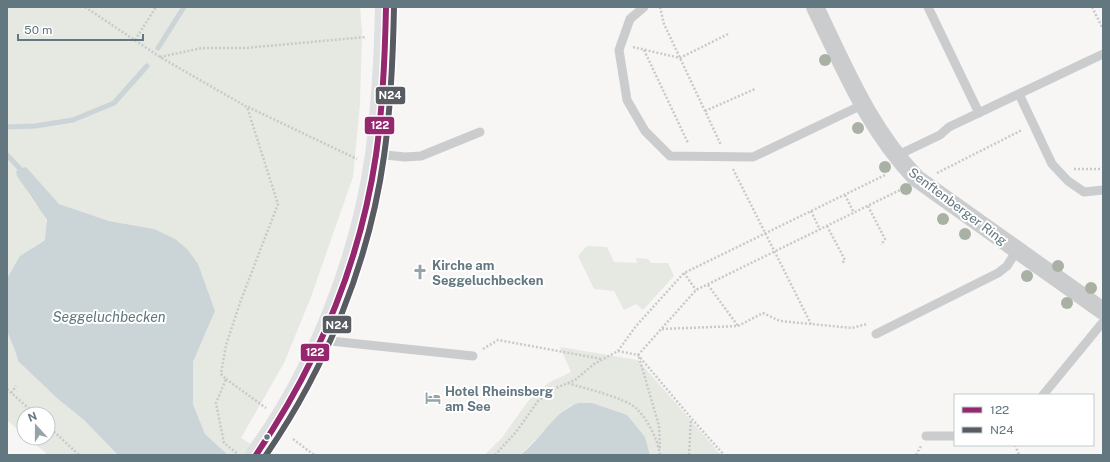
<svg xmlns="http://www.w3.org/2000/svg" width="1110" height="462" font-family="'Public Sans',sans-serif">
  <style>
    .green { fill: #e6e8e2 }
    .water { fill: #cbd4d6 }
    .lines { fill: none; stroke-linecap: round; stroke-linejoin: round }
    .stream { stroke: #cbd4d6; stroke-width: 5 }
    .path { stroke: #c8caca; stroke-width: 2.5; stroke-dasharray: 2 2; stroke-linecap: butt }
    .lane { stroke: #cbcccd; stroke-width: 9 }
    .street { stroke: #cbcccd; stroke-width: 18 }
    .secondary { stroke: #dfe0e1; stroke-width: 22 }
    .bus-1-casing { stroke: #fff; stroke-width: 9 }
    .bus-2-casing { stroke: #fff; stroke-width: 9 }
    .bus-1 { stroke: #95276e; stroke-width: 6 }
    .bus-2 { stroke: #595b62; stroke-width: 6 }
    .tree { fill: #a8b1a4 }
    .bus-dot { fill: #627780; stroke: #fff; stroke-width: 1.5 }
    .labels { text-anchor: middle; stroke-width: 4; stroke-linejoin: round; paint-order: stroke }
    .street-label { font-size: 13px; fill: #627780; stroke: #fff }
    .poi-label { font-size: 13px; font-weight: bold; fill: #627780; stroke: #fff; text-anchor: start }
    .water-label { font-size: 14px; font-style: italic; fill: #5d767b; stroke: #fff }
    .line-badge { stroke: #fff; stroke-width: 1.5 }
    .badge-label { font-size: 11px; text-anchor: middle; font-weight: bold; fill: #fff }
  </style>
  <rect width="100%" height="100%" fill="#f7f6f5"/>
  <g class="green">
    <path d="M7,7H360L362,32L360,104L353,177L311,297L284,363L241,438L269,455H228L205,434L193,404V362L215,311L209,296L154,229L109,221L59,204L28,169H21C23,176 24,186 28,193C39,212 52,214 45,240C28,249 15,261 7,278Z"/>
    <path d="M587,246L607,247L614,262L637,263L636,258L648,259L651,263H668L674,276L643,310L636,304L624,310L614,291L594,289L578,256Z"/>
    <path d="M7,331L16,353L18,361L58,399L84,420L118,455H48L28,438H48V414H24V435L7,420Z"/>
    <path d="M560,347L638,360L721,455H650L645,437L592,403H578L568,407L520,455H484L501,439L529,400L548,383L571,372Z"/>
  </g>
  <g class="water">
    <path d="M25,167L28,169L59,204L109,221L154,229L175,239L187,249L198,264L215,311L193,362V404L205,434L228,455H118L84,420L58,399L18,361L16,353L7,331V278L20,256L45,240L47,220L17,176L16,171Z"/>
    <path d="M578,403H592L627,415L645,437L650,455H520C542,439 552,413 578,403Z"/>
  </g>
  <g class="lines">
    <g class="stream">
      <path d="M158,48L184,7"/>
      <path d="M7,127L35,126L73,120L114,103L147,66"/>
      <path d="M7,155L24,173"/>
    </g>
    <g class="path">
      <path d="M85,7L160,57L247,107L278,204L241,300L226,345L221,374L226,379L216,403L224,443L238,454"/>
      <path d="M660,7L664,24L721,145"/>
      <path d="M1092,7L1103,29"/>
      <path d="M135,40L156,7"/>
      <path d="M633,47L680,58L728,34"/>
      <path d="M644,50L688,143"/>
      <path d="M160,57L202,48H245L366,37"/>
      <path d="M248,107L357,159"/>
      <path d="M705,111L755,89"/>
      <path d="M733,169L811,324"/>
      <path d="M1074,169H1103"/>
      <path d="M937,173L1022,130"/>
      <path d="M845,195L854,213"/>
      <path d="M868,206L885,239L881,245"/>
      <path d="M811,211L820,230"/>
      <path d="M827,226L845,260L841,264"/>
      <path d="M684,273L696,290"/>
      <path d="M708,285L738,326"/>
      <path d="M662,329L738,326L763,313L780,321L811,324L852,328L867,324"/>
      <path d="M483,349L498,340L602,359"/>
      <path d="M618,351L638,355L692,419L724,455"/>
      <path d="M638,355L696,290L900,190"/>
      <path d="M639,357L659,426L660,449"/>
      <path d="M226,379L266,408"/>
      <path d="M568,383C585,389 625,397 637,409C648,420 658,440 660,455"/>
      <path d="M7,389L35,414"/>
      <path d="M11,393L16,386"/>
      <path d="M48,426L79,455"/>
      <path d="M293,439L314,455"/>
      <path d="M1015,445L1019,455"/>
      <path d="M495,455L516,432L538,401L556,388L575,380L594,364L618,351L636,326L684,273L885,175"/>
      <path d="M689,455L691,419"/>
      <path d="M916,455L921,446"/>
    </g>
    <g class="lane">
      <path d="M644,7L630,19L619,50L627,100L645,131L670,156L753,157L862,105"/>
      <path d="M928,7L979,113"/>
      <path d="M1019,94L1052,164L1068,181L1084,192L1103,190"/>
      <path d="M376,154L405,157L421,156L480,132"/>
      <path d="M896,156L940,135L949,127L1103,54"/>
      <path d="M876,334L998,273L1007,266L1017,250"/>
      <path d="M321,340L473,356"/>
      <path d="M1043,395L1103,322"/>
      <path d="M926,436H955"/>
    </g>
    <path class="street" d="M815,7C845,69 868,127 916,178L1103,311"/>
    <path class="secondary" d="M256,455C318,371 361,258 376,155C382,107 385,55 386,7"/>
    <defs>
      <path id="bus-1" d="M256,455C317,365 360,263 376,155C383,106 385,56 386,7"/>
      <path id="bus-2" d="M266,455C327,366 369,263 384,156C391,107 393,57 394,7"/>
    </defs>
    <use href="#bus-1" class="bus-1-casing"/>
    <use href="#bus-2" class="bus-2-casing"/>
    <use href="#bus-1" class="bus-1"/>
    <use href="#bus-2" class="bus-2"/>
  </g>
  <g class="tree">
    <circle cx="825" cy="60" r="6"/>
    <circle cx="858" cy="128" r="6"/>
    <circle cx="885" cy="167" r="6"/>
    <circle cx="906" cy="189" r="6"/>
    <circle cx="943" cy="219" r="6"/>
    <circle cx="965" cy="234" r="6"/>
    <circle cx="1058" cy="266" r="6"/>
    <circle cx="1027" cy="276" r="6"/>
    <circle cx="1091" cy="288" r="6"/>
    <circle cx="1067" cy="303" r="6"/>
  </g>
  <defs>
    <symbol id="church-bare" viewBox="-9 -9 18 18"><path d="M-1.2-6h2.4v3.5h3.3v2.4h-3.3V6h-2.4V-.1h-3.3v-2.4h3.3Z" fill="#96a3a9" stroke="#fff" stroke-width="2.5" paint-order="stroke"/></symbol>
    <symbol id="hotel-bare" viewBox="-9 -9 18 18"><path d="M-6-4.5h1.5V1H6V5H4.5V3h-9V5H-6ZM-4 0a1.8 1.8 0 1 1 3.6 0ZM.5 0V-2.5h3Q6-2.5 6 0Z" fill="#96a3a9" stroke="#fff" stroke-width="2.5" paint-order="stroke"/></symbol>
  </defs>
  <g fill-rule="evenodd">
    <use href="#church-bare" x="409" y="261" width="22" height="22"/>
    <use href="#hotel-bare" x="422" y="387" width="22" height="22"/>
  </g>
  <circle class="bus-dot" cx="267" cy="437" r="3.5"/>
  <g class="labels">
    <g class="street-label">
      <text transform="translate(958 206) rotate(37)" y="5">Senftenberger Ring</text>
    </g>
    <g class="poi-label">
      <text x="432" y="270">Kirche am<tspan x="432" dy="15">Seggeluchbecken</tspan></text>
      <text x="445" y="396">Hotel Rheinsberg<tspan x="445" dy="15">am See</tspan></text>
    </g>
    <g class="water-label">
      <text x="109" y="322">Seggeluchbecken</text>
    </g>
  </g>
  <g class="line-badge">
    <rect x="375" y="86" width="31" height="19" rx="4" fill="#595b62"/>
    <rect x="364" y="116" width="31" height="19" rx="4" fill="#95276e"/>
    <rect x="322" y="315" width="30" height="19" rx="4" fill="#595b62"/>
    <rect x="300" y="343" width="30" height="19" rx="4" fill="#95276e"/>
  </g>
  <g class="badge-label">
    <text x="390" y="99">N24</text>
    <text x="380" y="129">122</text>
    <text x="337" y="329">N24</text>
    <text x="315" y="356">122</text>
  </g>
  <rect width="1110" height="462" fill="none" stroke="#627780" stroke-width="16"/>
  <rect x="954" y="394" width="140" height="52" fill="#ffffff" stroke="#c0c9cc"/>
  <rect x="962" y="407" width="20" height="6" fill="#95276e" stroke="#c0c9cc"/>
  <text x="990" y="414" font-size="12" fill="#627780">122</text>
  <rect x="962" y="427" width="20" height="6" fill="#595b62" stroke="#c0c9cc"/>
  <text x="990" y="434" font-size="12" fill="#627780">N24</text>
  <g transform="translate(36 426) rotate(339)"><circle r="19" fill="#ffffff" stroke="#c0c9cc"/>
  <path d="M0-3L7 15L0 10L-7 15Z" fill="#96a3a9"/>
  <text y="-6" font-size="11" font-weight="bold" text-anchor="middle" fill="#627780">N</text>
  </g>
  <path d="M18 34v6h125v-6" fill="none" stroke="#627780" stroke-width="2"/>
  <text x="24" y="34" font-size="12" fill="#627780" stroke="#ffffff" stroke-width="3" paint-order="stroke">50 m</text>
</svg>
